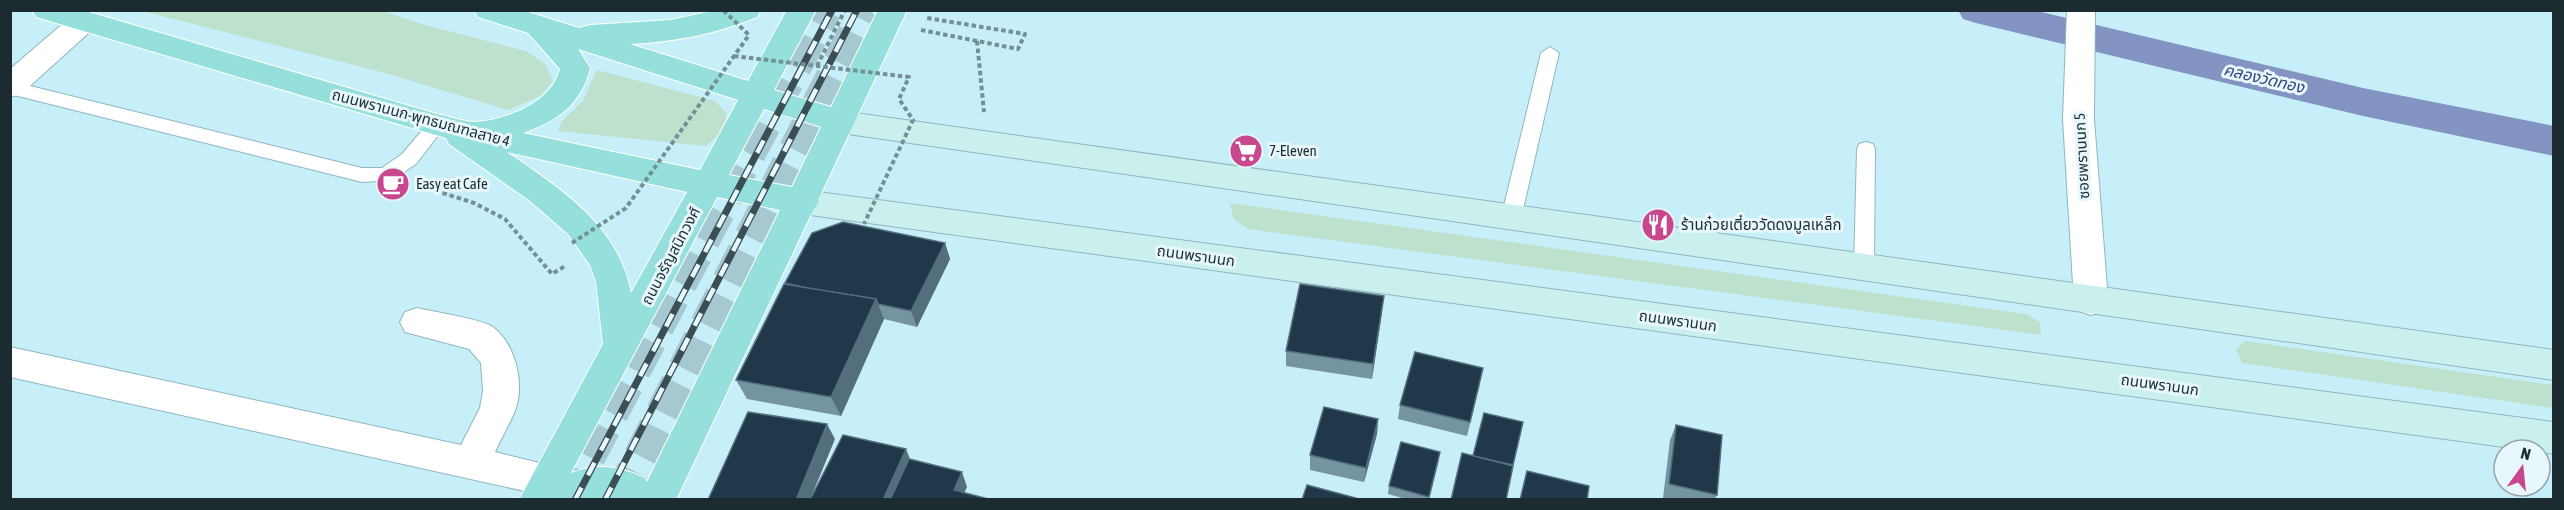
<svg xmlns="http://www.w3.org/2000/svg" width="2564" height="510" font-family="'Asap Condensed','Noto Sans Thai',sans-serif">
  <style>
    .green { fill: #bee1ce }
    .lines { fill: none; stroke-linecap: round; stroke-linejoin: round }
    .canal { fill: #8494c2; fill-rule: evenodd }
    .primary-tunnel { stroke: #a5c8d1; stroke-width: 33; stroke-dasharray: 33 16; stroke-linecap: butt }
    .lane-casing { stroke: #8fb6c0; stroke-width: 2 }
    .street-casing { stroke: #8fb6c0; stroke-width: 2 }
    .secondary-casing { stroke: #8fb6c0; stroke-width: 2 }
    .primary-casing { stroke: #fff; stroke-width: 2 }
    .path { stroke: #749097; stroke-width: 4; stroke-dasharray: 4.5 3; stroke-linecap: butt }
    .lane { fill: #fff; fill-rule: evenodd }
    .street { fill: #fff; fill-rule: evenodd }
    .secondary { fill: #caf0ed; fill-rule: evenodd }
    .primary { fill: #95e0dc; fill-rule: evenodd }
    .rail-casing { stroke: #3b4e53; stroke-width: 7 }
    .rail { stroke: #e7f7fb; stroke-width: 4.5; stroke-dasharray: 14; stroke-linecap: butt }
    .path-bridge { stroke: #749097; stroke-width: 4; stroke-dasharray: 4.5 3; stroke-linecap: butt }
    .wall { fill: #7494a2 }
    .shaded-wall { fill: #536f7e }
    .building { fill: #21384a; stroke: #536f7e; stroke-width: 1.5 }
    .labels { text-anchor: middle; stroke-width: 6; stroke-linejoin: round; paint-order: stroke }
    .street-label { font-size: 15px; fill: #1c2b2f; stroke: #e7f7fb }
    .poi-label { font-size: 15px; fill: #1c2b2f; stroke: #e7f7fb; text-anchor: start }
    .water-label { font-size: 16px; font-style: italic; fill: #31427c; stroke: #e7f7fb }
  </style>
  <rect width="100%" height="100%" fill="#c7eff9"/>
  <g class="green">
    <path d="M142,11H383L425,25L526,51L545,64L553,81L540,96L508,110L385,73Z"/>
    <path d="M597,70L715,101L727,114L724,130L706,146L558,131L562,121L583,101Z"/>
    <path d="M1230,203L2026,314L2040,322L2041,335L1248,229L1233,218Z"/>
    <path d="M2245,341L2553,385V408L2242,363L2236,350Z"/>
  </g>
  <g class="lines">
    <path class="canal" d="M1958,10H2033L2363,88L2554,126V156L2363,116L1976,23L1963,19Z"/>
    <g class="primary-tunnel">
      <path d="M566,500L825,10"/>
      <path d="M618,500L866,10"/>
    </g>
    <defs>
      <g id="lane">
        <path d="M1550,47L1559,53L1521,218L1518,223L1511,225L1504,223L1501,218L1541,53Z"/>
        <path d="M10,81L362,168H382L402,154L431,120H443L446,125L416,164L392,180L362,182L10,94Z"/>
        <path d="M1866,142L1873,144L1875,149L1874,269L1871,275L1864,277L1857,275L1854,269L1857,149L1859,144Z"/>
      </g>
      <g id="street">
        <path d="M2067,10H2095L2094,119L2108,301L2103,311L2091,315L2079,311L2074,301L2063,119Z"/>
        <path d="M83,12L93,15L97,22L93,29L21,94L10,97V69L73,15Z"/>
        <path d="M417,308C434,312 481,319 493,327C516,345 525,384 515,411C509,425 501,439 495,452L560,468L565,480L560,492L547,496L10,377V347L461,445L480,408L483,391L481,363L469,349L405,332L400,322L405,312Z"/>
      </g>
      <g id="secondary">
        <path d="M841,111L2554,350V380L841,133L830,130L826,122L830,114Z"/>
        <path d="M803,190L2554,422V454L803,214L792,211L787,202L792,193Z"/>
      </g>
      <path id="primary" d="M32,10H82L437,114C449,116 466,123 478,122C511,118 551,102 560,69L528,33L478,17L474,10H522L579,28L590,25L670,20L718,10H761L757,17C716,34 674,42 630,44L748,81L787,10H816L774,90L831,107L878,10H907L818,200L819,202L812,212L676,500H519L603,344L596,282L590,265L568,234L530,201L449,144L446,138L36,17ZM578,49L738,100L700,170L523,133C557,121 581,105 590,68ZM764,109L821,127L792,187L729,175ZM507,152L687,192L631,293C618,225 561,189 507,152ZM717,197L780,210L647,482L645,478C618,466 599,463 571,473Z"/>
    </defs>
    <use href="#lane" class="lane-casing"/>
    <use href="#street" class="street-casing"/>
    <use href="#secondary" class="secondary-casing"/>
    <use href="#primary" class="primary-casing"/>
    <g class="path">
      <path d="M921,30L1018,49L1025,34L927,18"/>
      <path d="M977,41L984,112"/>
      <path d="M817,66L845,10"/>
      <path d="M421,186L474,203L505,219L552,274L565,266"/>
    </g>
    <use href="#lane" class="lane"/>
    <use href="#street" class="street"/>
    <use href="#secondary" class="secondary"/>
    <use href="#primary" class="primary"/>
    <defs>
      <g id="rail">
        <path d="M575,500L832,10"/>
        <path d="M605,500L857,10"/>
      </g>
    </defs>
    <use href="#rail" class="rail-casing"/>
    <use href="#rail" class="rail"/>
    <g class="path-bridge">
      <path d="M734,56L909,77L899,99L913,120L864,224"/>
      <path d="M572,243L626,208L749,35L723,10"/>
    </g>
  </g>
  <g class="wall">
    <path d="M945,243L950,259L917,327L884,319L841,416L747,399L736,380L786,284L785,283Z"/>
    <path d="M1382,312L1372,379L1286,366V351Z"/>
    <path d="M1480,384L1467,436L1398,419L1400,405Z"/>
    <path d="M1378,419L1377,434L1364,482L1310,470V455Z"/>
    <path d="M1676,425L1717,495L1714,500H1669L1663,498L1670,440Z"/>
    <path d="M1439,460L1429,500H1409L1388,494L1389,486Z"/>
  </g>
  <g class="shaded-wall">
    <path d="M945,243L950,259L917,327L911,311Z"/>
    <path d="M1384,296L1382,312L1372,379L1373,364Z"/>
    <path d="M876,299L884,319L841,416L831,397Z"/>
    <path d="M1378,419L1377,434L1364,482L1366,468Z"/>
    <path d="M827,424L835,439L810,500H796Z"/>
    <path d="M906,449L912,464L896,500H883Z"/>
    <path d="M962,472L967,487L961,500L954,490Z"/>
  </g>
  <g class="building">
    <path d="M843,222L945,243L911,311L878,304L876,299L811,289L785,283L812,233Z"/>
    <path d="M784,284L876,299L831,397L736,380Z"/>
    <path d="M1300,284L1384,296L1373,364L1286,351Z"/>
    <path d="M1415,352L1483,368L1470,422L1400,405Z"/>
    <path d="M1324,407L1378,419L1366,468L1310,455Z"/>
    <path d="M748,412L827,424L796,500H708Z"/>
    <path d="M1484,413L1523,422L1513,465L1473,456Z"/>
    <path d="M1676,425L1722,435L1717,495L1669,484Z"/>
    <path d="M843,435L906,449L883,500H810Z"/>
    <path d="M1401,442L1440,452L1429,497L1389,486Z"/>
    <path d="M1462,453L1513,466L1506,500H1451Z"/>
    <path d="M909,459L962,472L954,490L992,500H890Z"/>
    <path d="M1527,471L1589,486L1587,500H1520Z"/>
    <path d="M1307,485L1356,498V500H1302Z"/>
  </g>
  <defs>
    <symbol id="supermarket-disc" viewBox="-11 -11 22 22"><circle r="9.5" fill="#c9478e" stroke="#e7f7fb"/><path d="M-6-5.5h2.5l.6 2H6L4.5 2H-2.5L-4.4-4H-6ZM-1.5 3.2a1.3 1.3 0 1 0 .1 0ZM3 3.2a1.3 1.3 0 1 0 .1 0Z" fill="#fff"/></symbol>
    <symbol id="cafe-disc" viewBox="-11 -11 22 22"><circle r="9.5" fill="#c9478e" stroke="#e7f7fb"/><path d="M-5.5-4.5H6V0H3Q3 3.5 0 3.5H-2.5Q-5.5 3.5-5.5 0ZM3-3.2v2h1.7v-2ZM-6 4.5H4V6H-6Z" fill="#fff"/></symbol>
    <symbol id="restaurant-disc" viewBox="-11 -11 22 22"><circle r="9.5" fill="#c9478e" stroke="#e7f7fb"/><path d="M-5-6h1v4h1v-4h1v4h1v-4h1v5L-1.5 .5V6h-2V.5L-5-1ZM5-6V6H3V1.5H1.5Q1.5-4 5-6Z" fill="#fff"/></symbol>
  </defs>
  <g fill-rule="evenodd">
    <use href="#supermarket-disc" x="1227" y="132" width="38" height="38"/>
    <use href="#cafe-disc" x="374" y="165" width="38" height="38"/>
    <use href="#restaurant-disc" x="1639" y="206" width="38" height="38"/>
  </g>
  <g class="labels">
    <g class="street-label">
      <text transform="translate(421 118) rotate(15)" y="5">ถนนพรานนก-พุทธมณฑลสาย 4</text>
      <text transform="translate(2082 156) rotate(-93)" y="5">ซอยพรานนก 5</text>
      <text transform="translate(671 256) rotate(-62)" y="5">ถนนจรัญสนิทวงศ์</text>
      <text transform="translate(1196 256) rotate(8)" y="5">ถนนพรานนก</text>
      <text transform="translate(1678 321) rotate(8)" y="5">ถนนพรานนก</text>
      <text transform="translate(2160 385) rotate(8)" y="5">ถนนพรานนก</text>
    </g>
    <g class="poi-label">
      <text x="1269" y="156">7-Eleven</text>
      <text x="416" y="189">Easy eat Cafe</text>
      <text x="1681" y="230">ร้านก๋วยเตี๋ยววัดดงมูลเหล็ก</text>
    </g>
    <g class="water-label">
      <text transform="translate(2264 78) rotate(13)" y="6">คลองวัดทอง</text>
    </g>
  </g>
  <rect width="2564" height="510" fill="none" stroke="#1c2b2f" stroke-width="24"/>
  <g transform="translate(2522 468) rotate(15)"><circle r="28" fill="#e7f7fb" stroke="#96a5a9" stroke-width="1.5"/>
  <path d="M0-4.5L10 22L0 15L-10 22Z" fill="#c9478e"/>
  <text y="-9" font-size="16" font-weight="bold" text-anchor="middle" fill="#1c2b2f">N</text>
  </g>
</svg>
